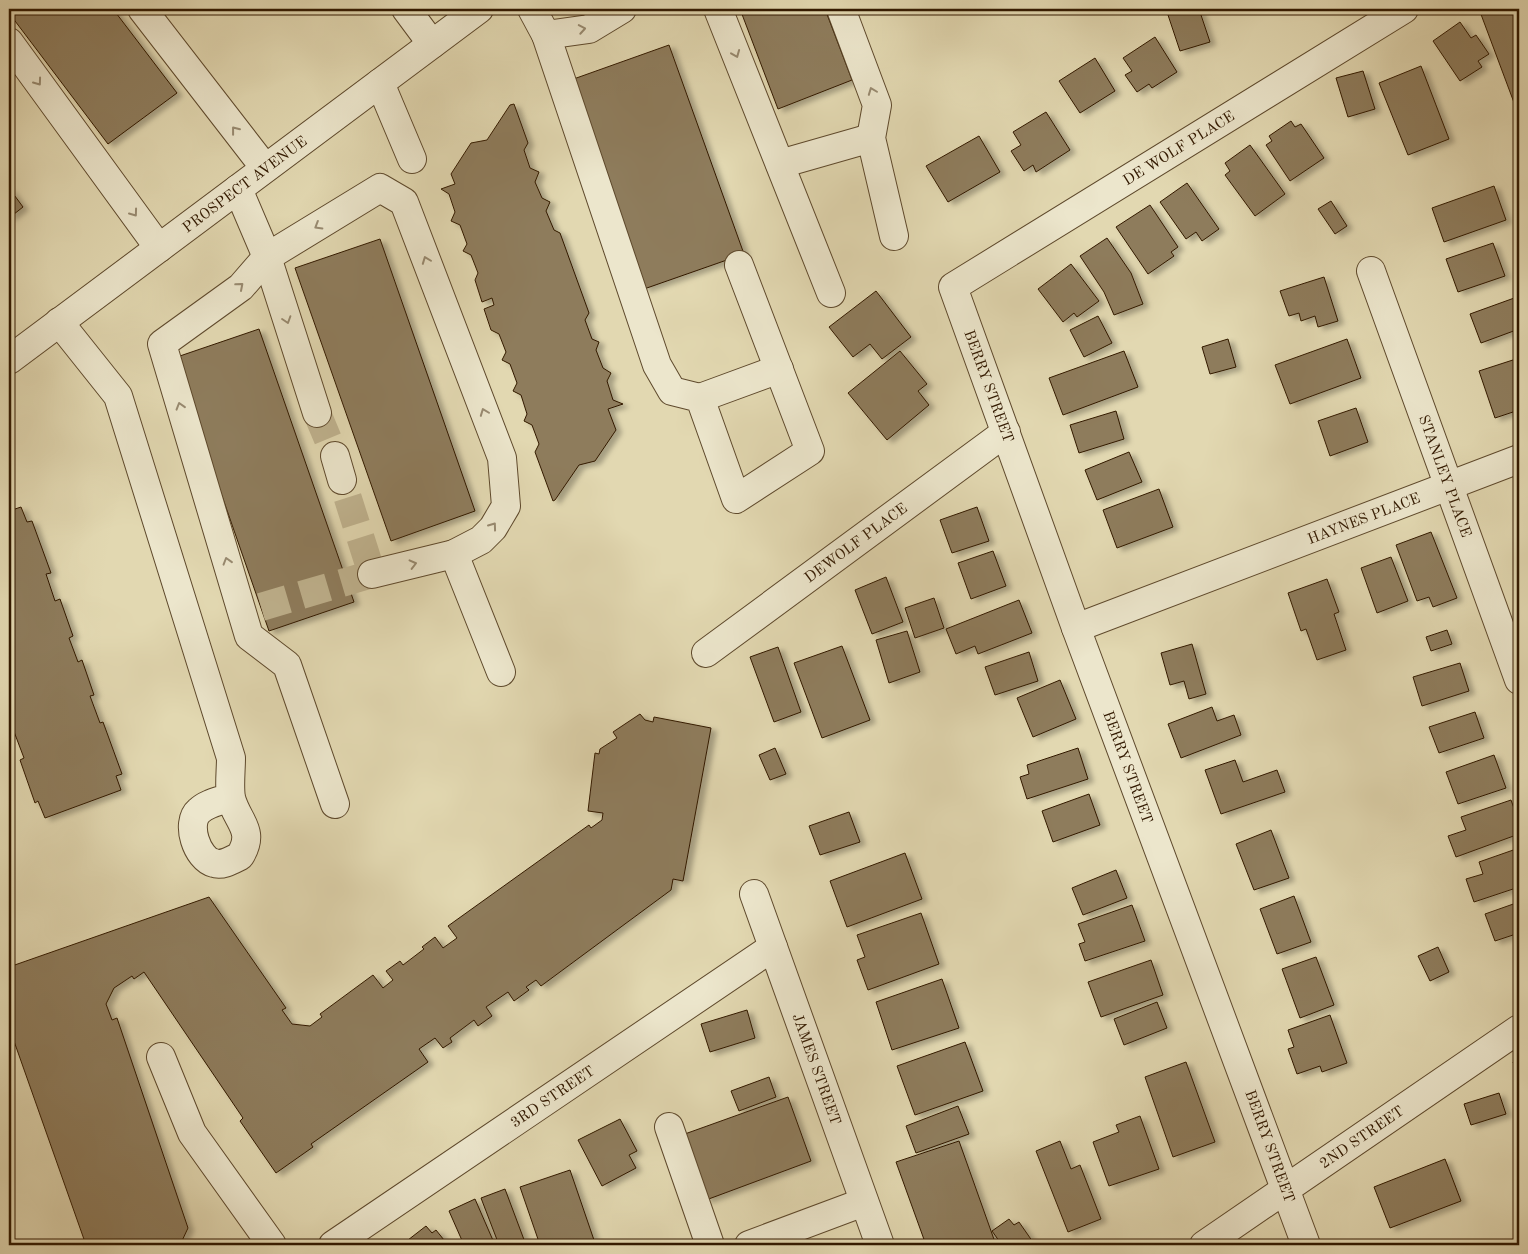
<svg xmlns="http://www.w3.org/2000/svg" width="1528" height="1254" font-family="'Old Standard TT',serif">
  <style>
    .building { fill: #8e7c5c; stroke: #321900; filter: url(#shadow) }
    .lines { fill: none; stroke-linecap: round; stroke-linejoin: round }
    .minor-tunnel { stroke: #bfb28e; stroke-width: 28; stroke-dasharray: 28 14; stroke-linecap: butt }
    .minor-casing { stroke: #5e492c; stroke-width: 30 }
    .minor { stroke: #ece6cc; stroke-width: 28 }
    .oneway { stroke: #988a70 }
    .labels { text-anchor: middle; stroke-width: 4; stroke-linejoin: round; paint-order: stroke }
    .street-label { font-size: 15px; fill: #321900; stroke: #ece6cc }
  </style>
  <defs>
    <filter id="shadow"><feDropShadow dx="5.5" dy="3" stdDeviation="2.5" flood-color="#0004"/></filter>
  </defs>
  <rect width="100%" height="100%" fill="#e2d8b1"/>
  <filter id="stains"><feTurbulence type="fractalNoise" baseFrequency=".004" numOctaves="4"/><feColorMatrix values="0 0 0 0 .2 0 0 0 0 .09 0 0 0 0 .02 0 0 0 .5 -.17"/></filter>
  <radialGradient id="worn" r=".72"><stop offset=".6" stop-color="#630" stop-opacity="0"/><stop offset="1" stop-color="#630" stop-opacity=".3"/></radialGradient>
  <g class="building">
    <path d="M9,9H113L177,93L108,144L9,13Z"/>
    <path d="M740,9H825L852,80L778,109Z"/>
    <path d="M1166,9H1199L1210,42L1180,51Z"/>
    <path d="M1479,9H1519V116Z"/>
    <path d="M1460,22L1471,38L1476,35L1489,54L1478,61L1482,67L1460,81L1433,41Z"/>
    <path d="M1155,37L1177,72L1152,88L1149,84L1137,92L1125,75L1132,71L1123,58Z"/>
    <path d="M669,45L744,254L644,289L568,81Z"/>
    <path d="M1095,58L1115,91L1080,113L1059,81Z"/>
    <path d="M1421,66L1449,139L1408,155L1379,83Z"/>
    <path d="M1363,71L1375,109L1348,117L1336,78Z"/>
    <path d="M514,104L528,143L524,150L530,168L539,172L535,182L542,198L550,202L546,211L554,230L560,233L589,313L585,320L592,339L599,342L596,350L603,368L611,373L607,381L613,400L623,404L608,409L616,430L595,461L579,465L555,500L553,501L535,452L539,444L532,425L524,421L527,414L521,395L513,391L517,383L510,364L502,360L506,352L499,334L491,330L484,309L494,305L492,298L482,302L475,280L478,273L471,255L463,251L467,244L460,225L451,221L455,212L449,194L441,189L455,184L451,174L471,143L487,140L510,105Z"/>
    <path d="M1046,112L1070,150L1036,172L1033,165L1024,171L1011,151L1021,145L1013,132Z"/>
    <path d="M1291,121L1295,127L1301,124L1324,158L1290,181L1266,145L1272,141L1269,136Z"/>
    <path d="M979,136L1000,172L948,202L926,166Z"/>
    <path d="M1250,145L1285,194L1255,216L1225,175L1230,171L1225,163Z"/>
    <path d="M1187,183L1219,229L1202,241L1196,232L1186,239L1160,202Z"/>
    <path d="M1494,186L1506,220L1444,242L1432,208Z"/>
    <path d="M9,188L23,207L9,218Z"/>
    <path d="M1331,201L1347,226L1335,234L1318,209Z"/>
    <path d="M1150,205L1178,247L1171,252L1174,256L1148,274L1116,227Z"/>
    <path d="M1107,238L1131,273L1143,304L1114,315L1104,292L1080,256Z"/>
    <path d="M380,239L475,511L391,541L295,268Z"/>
    <path d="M1493,243L1505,276L1458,292L1446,259Z"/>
    <path d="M1071,264L1099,301L1077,317L1074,313L1063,322L1038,289Z"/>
    <path d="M1324,277L1338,321L1318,327L1315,316L1301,321L1299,313L1289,316L1280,291Z"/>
    <path d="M876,291L911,337L882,359L870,344L853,357L829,327Z"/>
    <path d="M1517,297L1519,301V329L1481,343L1470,314Z"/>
    <path d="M1098,316L1112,343L1084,357L1070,330Z"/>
    <path d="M259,329L354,602L269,631L174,358Z"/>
    <path d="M1228,339L1236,367L1210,374L1202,347Z"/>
    <path d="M1347,339L1361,378L1290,404L1275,365Z"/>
    <path d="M900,351L927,384L918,391L929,405L887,440L848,393Z"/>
    <path d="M1124,351L1138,387L1063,415L1049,378Z"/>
    <path d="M1519,358V400L1518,401L1519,410L1495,418L1479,371Z"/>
    <path d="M1356,408L1368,442L1330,456L1318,421Z"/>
    <path d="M1116,411L1124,439L1079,453L1070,425Z"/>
    <path d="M1129,452L1142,482L1097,500L1085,470Z"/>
    <path d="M1159,489L1173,527L1117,548L1103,510Z"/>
    <path d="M21,507L27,522L32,521L51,573L46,574L55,601L60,599L73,636L69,638L78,662L82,660L94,695L90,696L100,723L103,722L122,774L116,776L121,790L45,818L38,801L35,803L20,760L24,758L13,729L9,731V511Z"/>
    <path d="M977,507L989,541L952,553L940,520Z"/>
    <path d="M1431,532L1457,598L1433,607L1429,597L1417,601L1396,545Z"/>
    <path d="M993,551L1006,586L971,599L958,563Z"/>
    <path d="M1391,557L1408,601L1377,613L1361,568Z"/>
    <path d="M886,577L903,622L872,634L855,590Z"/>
    <path d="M1327,579L1339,612L1334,614L1346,650L1317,660L1306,629L1301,631L1288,593Z"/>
    <path d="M934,598L944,628L915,638L905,608Z"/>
    <path d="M1019,600L1032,633L978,654L975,646L956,654L946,629Z"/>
    <path d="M1447,630L1452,644L1431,651L1426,637Z"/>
    <path d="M907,631L920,672L889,683L876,640Z"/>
    <path d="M1192,644L1206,694L1189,699L1184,681L1170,685L1161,653Z"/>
    <path d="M842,646L870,720L822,738L794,663Z"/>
    <path d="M778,647L801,712L774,722L750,657Z"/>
    <path d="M1029,652L1038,681L995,695L985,667Z"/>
    <path d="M1460,663L1469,691L1422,706L1413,677Z"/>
    <path d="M1060,680L1076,719L1033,737L1017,698Z"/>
    <path d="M1212,707L1217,721L1234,715L1241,735L1181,758L1168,724Z"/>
    <path d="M1475,712L1484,738L1439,753L1429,727Z"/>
    <path d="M640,714L645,720L653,722L654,717L711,728L683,881L673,879L671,890L541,986L536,980L526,987L529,990L514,1001L508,992L486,1007L492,1016L478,1026L474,1020L450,1038L452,1042L443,1048L435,1038L419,1049L428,1062L311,1144L313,1147L276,1173L240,1121L243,1118L144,972L134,979L132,976L114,988L106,1004L112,1020L117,1018L188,1228L180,1245H86L9,1027V967L209,897L286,1008L282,1010L292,1024L310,1026L322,1017L320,1014L373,975L383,988L393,980L386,971L400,961L403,965L424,949L422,947L435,937L443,948L457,938L448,926L589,825L591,828L602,820L603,813L588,811L595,753L599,754L600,749L617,738L613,732Z"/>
    <path d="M775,748L786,774L770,780L759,755Z"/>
    <path d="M1078,748L1088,779L1027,799L1020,777L1029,774L1027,765Z"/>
    <path d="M1494,755L1506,788L1458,804L1446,772Z"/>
    <path d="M1235,760L1243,782L1277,770L1285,792L1221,814L1205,770Z"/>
    <path d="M1089,794L1100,825L1053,842L1042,811Z"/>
    <path d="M1511,800L1519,822V834L1456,857L1448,836L1466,830L1461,817Z"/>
    <path d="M849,812L860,842L820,855L809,826Z"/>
    <path d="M1271,830L1289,878L1254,890L1236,844Z"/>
    <path d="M1519,848V887L1474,902L1466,879L1483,874L1479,862Z"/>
    <path d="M905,853L922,899L847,927L830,881Z"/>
    <path d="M1116,870L1127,898L1083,915L1072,888Z"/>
    <path d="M1294,896L1311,942L1277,954L1260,909Z"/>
    <path d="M1519,902V933L1495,941L1485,914Z"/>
    <path d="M1132,905L1145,941L1085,961L1079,944L1085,942L1078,924Z"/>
    <path d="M921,913L939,964L868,990L857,960L865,957L857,935Z"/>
    <path d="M1438,947L1449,972L1430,981L1418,956Z"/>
    <path d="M1316,957L1334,1005L1300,1018L1282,969Z"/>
    <path d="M1151,960L1163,995L1101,1017L1088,982Z"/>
    <path d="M942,979L959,1028L892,1050L876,1002Z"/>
    <path d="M1157,1002L1167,1028L1124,1045L1114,1019Z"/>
    <path d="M747,1010L755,1038L710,1052L701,1024Z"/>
    <path d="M1330,1015L1347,1063L1322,1072L1320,1066L1297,1074L1288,1049L1294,1047L1288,1030Z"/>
    <path d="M965,1042L983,1091L915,1115L897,1066Z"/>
    <path d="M1519,1059V1077L1513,1062Z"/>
    <path d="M1186,1062L1215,1142L1173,1157L1145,1077Z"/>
    <path d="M769,1077L776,1097L739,1111L731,1091Z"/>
    <path d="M1499,1093L1506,1114L1471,1125L1464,1104Z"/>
    <path d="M788,1097L811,1161L706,1200L682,1135Z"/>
    <path d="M958,1106L969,1134L916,1153L906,1126Z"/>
    <path d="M1140,1116L1159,1169L1109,1186L1093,1142L1119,1132L1116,1125Z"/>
    <path d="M620,1119L637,1151L629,1155L636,1168L602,1186L578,1140Z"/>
    <path d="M959,1141L996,1245H926L896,1162Z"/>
    <path d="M1060,1141L1071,1169L1080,1165L1101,1219L1068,1232L1036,1151Z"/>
    <path d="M1445,1159L1461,1201L1390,1228L1374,1187Z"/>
    <path d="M570,1170L595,1243L587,1245H540L520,1187Z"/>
    <path d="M505,1189L526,1245H499L481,1198Z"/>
    <path d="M475,1199L495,1245H464L449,1211Z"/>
    <path d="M1009,1219L1014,1225L1019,1222L1035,1245H1002L992,1231Z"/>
    <path d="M426,1226L432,1233L436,1230L448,1245H412L408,1240Z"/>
  </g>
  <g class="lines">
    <g class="minor-tunnel">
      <path d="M317,413L335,456"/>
      <path d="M261,607L372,574L342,480"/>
    </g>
    <defs>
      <g id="minor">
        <path d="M142,9L265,168"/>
        <path d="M406,9L432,44"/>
        <path d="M532,9L546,35L589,29L622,9"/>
        <path d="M718,9L831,293"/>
        <path d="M841,9L877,105L871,138L894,236"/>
        <path d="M546,35L657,365L672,391L700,398L736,499L810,451L739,265"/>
        <path d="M9,42L159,248"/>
        <path d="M380,83L412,159"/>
        <path d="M780,164L871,138"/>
        <path d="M238,189L267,257L317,413"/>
        <path id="s1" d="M1371,271L1519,680"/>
        <path d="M59,322L118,396L231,758C231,770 229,786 231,798C237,822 256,830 240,856C232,860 222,866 214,863C197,859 185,823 199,811C207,803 221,801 231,797"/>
        <path id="s2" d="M9,360L479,9"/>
        <path d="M700,398L779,369"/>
        <path d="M335,456L342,480"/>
        <path d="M454,554L501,672"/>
        <path id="s3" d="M1076,628L1519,459"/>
        <path id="s4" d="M706,653L1006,432"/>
        <path d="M335,804L287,665L249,636L162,344L241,287L267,257L380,188L404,202L502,458L506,506L493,528L481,540L454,554L372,574"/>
        <path id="s5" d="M754,894L880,1245"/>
        <path d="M161,1057L192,1133L272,1245"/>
        <path d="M669,1127L710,1245"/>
        <path id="s6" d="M333,1245L773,947"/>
        <path d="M749,1245L864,1202"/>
        <path id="s7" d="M1204,1245L1519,1029"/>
        <path id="s8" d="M1306,1245L1076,628L953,287L1404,9"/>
      </g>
    </defs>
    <use href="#minor" class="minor-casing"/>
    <use href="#minor" class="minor"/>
  </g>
  <defs><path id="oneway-chevron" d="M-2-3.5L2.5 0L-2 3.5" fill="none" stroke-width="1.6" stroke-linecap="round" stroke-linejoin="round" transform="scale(1.25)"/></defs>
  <g class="oneway">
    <use href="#oneway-chevron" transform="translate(582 29) rotate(-10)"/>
    <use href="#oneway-chevron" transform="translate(736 54) rotate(68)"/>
    <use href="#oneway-chevron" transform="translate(38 82) rotate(54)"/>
    <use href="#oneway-chevron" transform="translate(872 91) rotate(-111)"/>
    <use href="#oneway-chevron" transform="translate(235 130) rotate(-128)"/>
    <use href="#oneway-chevron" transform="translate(134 213) rotate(54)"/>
    <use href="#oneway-chevron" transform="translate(318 226) rotate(149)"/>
    <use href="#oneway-chevron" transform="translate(426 260) rotate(-111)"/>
    <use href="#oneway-chevron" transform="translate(240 286) rotate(-41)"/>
    <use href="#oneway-chevron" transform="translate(287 320) rotate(72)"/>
    <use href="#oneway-chevron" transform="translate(180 406) rotate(-107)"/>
    <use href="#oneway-chevron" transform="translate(484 412) rotate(-111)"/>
    <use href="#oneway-chevron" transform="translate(493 526) rotate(-54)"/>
    <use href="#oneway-chevron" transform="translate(227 561) rotate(-107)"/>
    <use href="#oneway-chevron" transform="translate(413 564) rotate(-14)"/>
  </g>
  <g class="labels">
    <g class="street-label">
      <text dy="5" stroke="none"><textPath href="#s8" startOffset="1286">DE WOLF PLACE</textPath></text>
      <text dy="5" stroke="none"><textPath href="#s2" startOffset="294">PROSPECT AVENUE</textPath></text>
      <text transform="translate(989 386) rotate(70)" y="5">BERRY STREET</text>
      <text dy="5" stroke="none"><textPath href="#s1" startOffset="218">STANLEY PLACE</textPath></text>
      <text dy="5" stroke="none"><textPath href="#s3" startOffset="308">HAYNES PLACE</textPath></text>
      <text dy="5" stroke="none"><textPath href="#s4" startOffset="186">DEWOLF PLACE</textPath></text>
      <text transform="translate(1128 767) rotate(70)" y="5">BERRY STREET</text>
      <text dy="5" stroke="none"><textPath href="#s5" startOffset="186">JAMES STREET</textPath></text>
      <text dy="5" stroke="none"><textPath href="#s6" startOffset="265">3RD STREET</textPath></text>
      <text dy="5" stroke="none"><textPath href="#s7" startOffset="191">2ND STREET</textPath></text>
      <text transform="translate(1270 1146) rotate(70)" y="5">BERRY STREET</text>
    </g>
  </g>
  <rect width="1528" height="1254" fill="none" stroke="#e2d8b1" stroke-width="30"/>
  <rect x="10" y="10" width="1508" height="1234" fill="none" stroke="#321900" stroke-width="2.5"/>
  <rect x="15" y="15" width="1498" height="1224" fill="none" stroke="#321900"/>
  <rect width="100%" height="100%" filter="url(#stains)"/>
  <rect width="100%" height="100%" fill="url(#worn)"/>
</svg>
